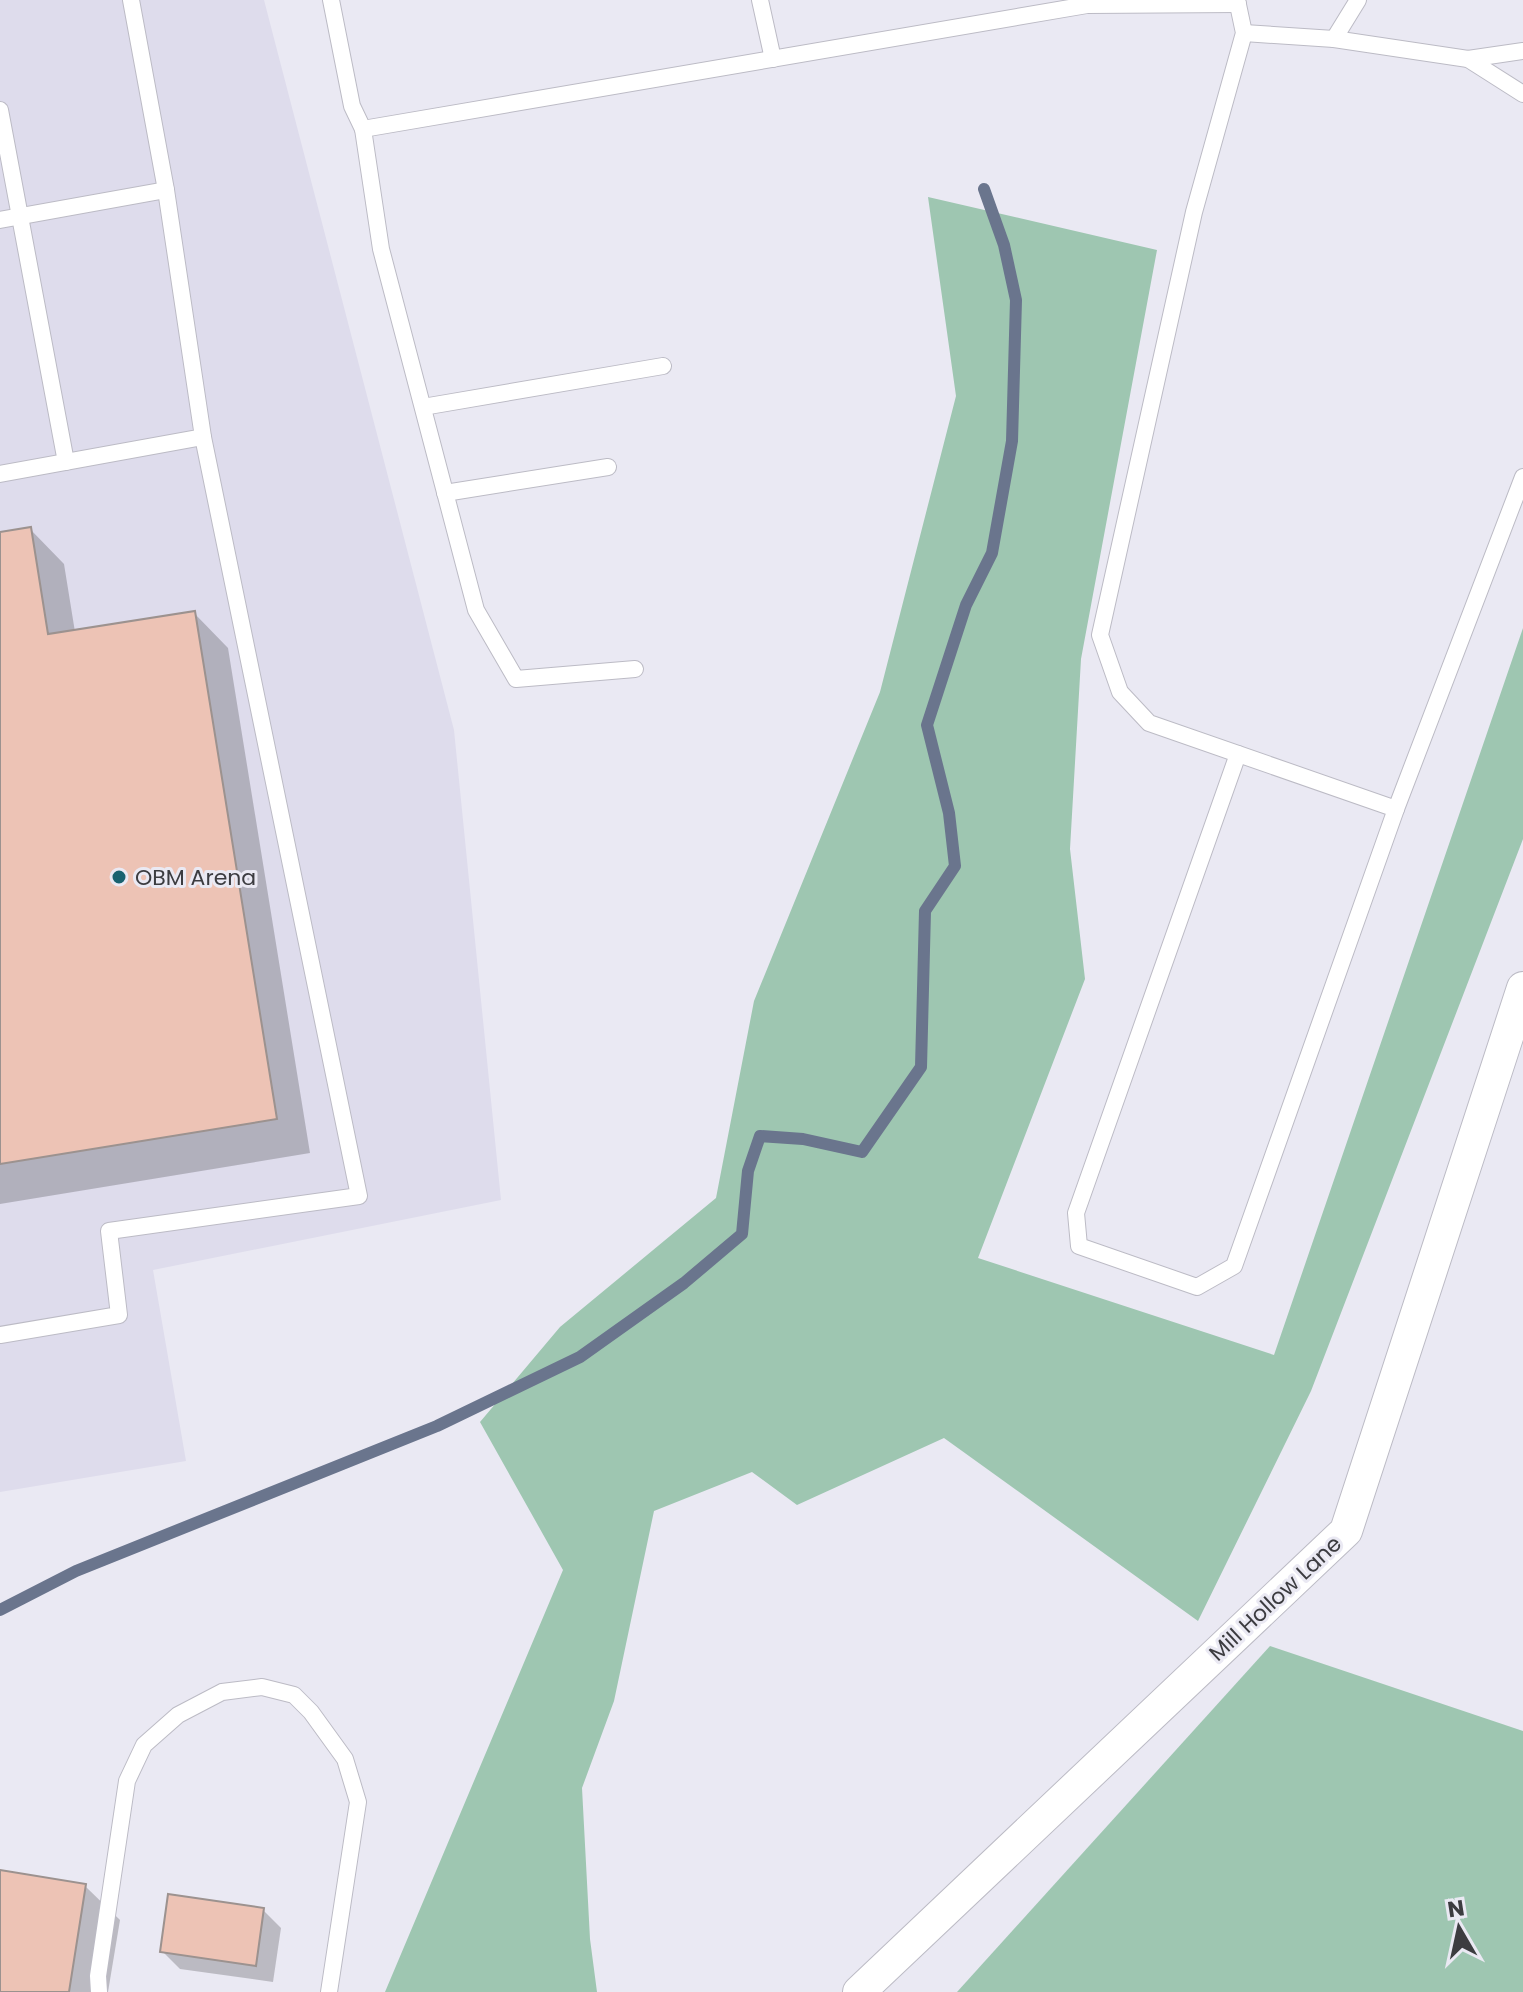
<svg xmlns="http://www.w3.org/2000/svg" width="1523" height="1992" font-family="Poppins,sans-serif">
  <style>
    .built { fill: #dedcec }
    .forest { fill: #9ec6b1 }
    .shadow { fill: #0003 }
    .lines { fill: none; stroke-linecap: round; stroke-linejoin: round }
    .stream { stroke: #6a758d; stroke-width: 12 }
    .building { fill: #edc3b5; stroke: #9c928f; stroke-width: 2 }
    .service-casing { stroke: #bcbbc5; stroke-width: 18 }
    .minor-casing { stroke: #bcbbc5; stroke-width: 34 }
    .service { stroke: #fff; stroke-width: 16 }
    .minor { stroke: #fff; stroke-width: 32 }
    .poi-dot { fill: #196270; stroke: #eae9f3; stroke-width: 3 }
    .labels { text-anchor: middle; stroke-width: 6; stroke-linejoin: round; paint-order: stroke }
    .poi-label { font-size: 22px; fill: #3c3c40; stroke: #eae9f3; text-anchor: start }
    .street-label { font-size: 22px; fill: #3c3c40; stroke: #eae9f3 }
  </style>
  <rect width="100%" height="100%" fill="#eae9f3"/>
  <path class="built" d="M0,0H264L454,730L501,1200L153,1270L186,1461L0,1492Z"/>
  <g class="forest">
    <path d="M928,197L1157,250L1081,659L1070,849L1085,979L978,1258L1274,1355L1523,628V839L1311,1391L1198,1621L944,1438L797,1505L752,1472L654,1511L614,1701L582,1788L590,1939L597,1992H385L563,1570L480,1422L560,1327L716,1198L754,1001L880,692L956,396Z"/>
    <path d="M1270,1646L1523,1731V1992H957Z"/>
  </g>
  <g class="shadow">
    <path d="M30,529L64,564L75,632L194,613L228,648L310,1153L0,1204V534Z"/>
    <path d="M0,1872L85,1886L120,1920L108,1992H0Z"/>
    <path d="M263,1910L281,1928L273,1982L180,1969L162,1951Z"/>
  </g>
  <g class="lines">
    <path class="stream" d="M0,1610L76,1571L437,1426L580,1357L684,1283L742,1234L748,1171L760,1136L803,1139L862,1152L921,1067L925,911L955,866L949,813L927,725L966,605L992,553L1012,441L1016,300L1004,245L984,189"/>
  </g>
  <g class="building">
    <path d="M31,527L48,634L195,611L277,1119L0,1164V532Z"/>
    <path d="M0,1870L86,1884L69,1992H0Z"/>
    <path d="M168,1894L264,1908L256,1966L160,1952Z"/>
  </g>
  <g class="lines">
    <defs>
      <g id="service">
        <path d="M331,0L352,106L363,129L1087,5L1238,4"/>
        <path d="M760,0L773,59"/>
        <path d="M1237,0L1244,33L1194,212L1100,635L1120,692L1149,723L1396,809L1523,477"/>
        <path d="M1244,33L1334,39L1468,59L1523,94"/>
        <path d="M1334,39L1358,0"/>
        <path d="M1468,59L1523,51"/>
        <path d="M0,110L66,462"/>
        <path d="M363,129L381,249L476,610L516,679L635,669"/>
        <path d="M0,220L166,190"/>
        <path d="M423,407L663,366"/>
        <path d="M0,474L203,437L166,190L131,0"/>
        <path d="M445,493L608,467"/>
        <path d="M1238,754L1076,1213L1079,1246L1197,1287L1234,1266L1396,809"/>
        <path d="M0,1335L119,1315L109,1231L359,1196L203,437"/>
        <path d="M99,1992L98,1976L127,1781L144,1745L178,1715L222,1692L262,1687L294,1695L311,1712L345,1759L358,1802L329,1992"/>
      </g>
      <path id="minor" d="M859,1992L1346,1531L1523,988"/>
    </defs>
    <use href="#service" class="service-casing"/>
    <use href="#minor" class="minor-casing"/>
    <use href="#service" class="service"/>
    <use href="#minor" class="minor"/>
  </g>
  <circle class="poi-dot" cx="119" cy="877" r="8"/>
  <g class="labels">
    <g class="poi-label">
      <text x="135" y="885">OBM Arena</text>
    </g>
    <g class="street-label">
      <text transform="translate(1275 1598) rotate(-43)" y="8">Mill Hollow Lane</text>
    </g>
  </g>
  <g transform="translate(1459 1928) rotate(351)" stroke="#eae9f3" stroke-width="6" paint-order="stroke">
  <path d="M0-6L14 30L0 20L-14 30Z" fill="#3c3c40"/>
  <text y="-12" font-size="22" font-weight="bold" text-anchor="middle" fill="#3c3c40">N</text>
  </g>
</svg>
